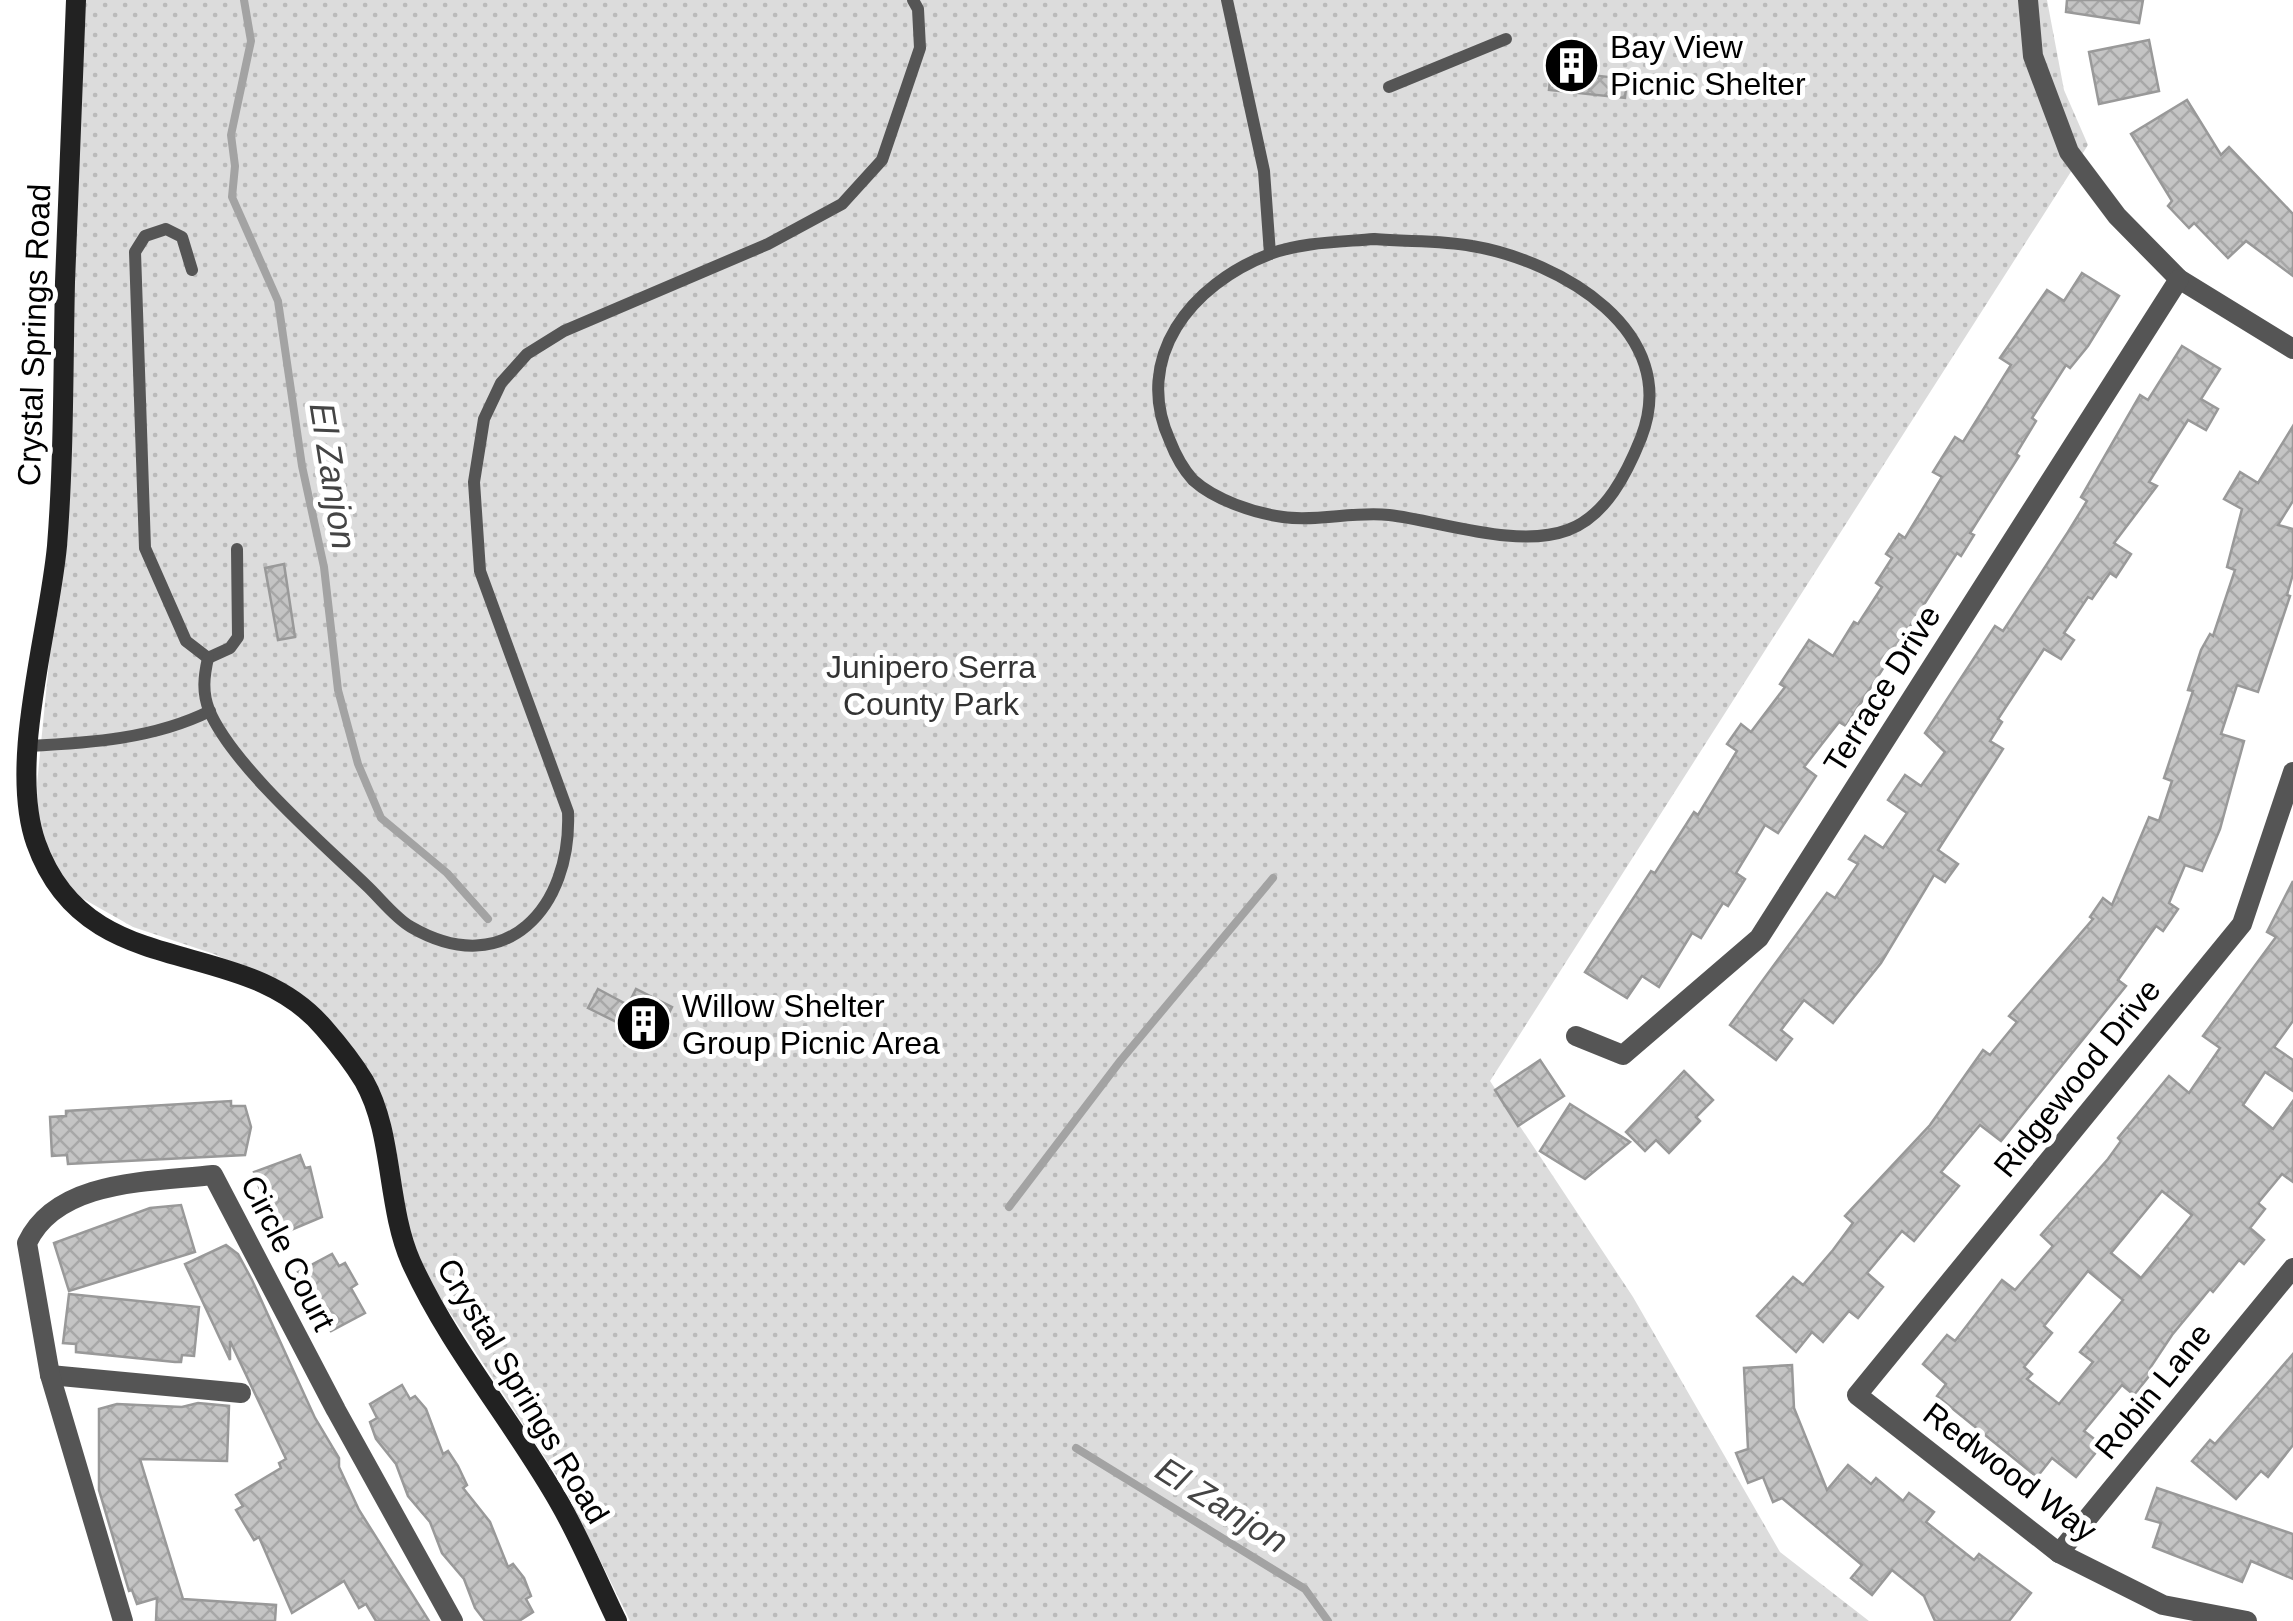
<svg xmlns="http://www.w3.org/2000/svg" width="2293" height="1621" font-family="Helvetica,sans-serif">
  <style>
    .grass { fill: url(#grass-dots) }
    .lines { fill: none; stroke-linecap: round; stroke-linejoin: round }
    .stream { stroke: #a3a3a3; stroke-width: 8 }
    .building { fill: url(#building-cross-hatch); stroke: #999; stroke-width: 2.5; fill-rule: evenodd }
    .lane { stroke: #555; stroke-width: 12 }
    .street { stroke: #555; stroke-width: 20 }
    .secondary { stroke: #222; stroke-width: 20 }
    .labels { text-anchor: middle; stroke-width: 10; stroke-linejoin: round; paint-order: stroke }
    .poi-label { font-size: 32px; fill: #000; stroke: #fff; text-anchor: start }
    .street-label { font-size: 32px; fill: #000; stroke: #fff }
    .park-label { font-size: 32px; fill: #333; stroke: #fff }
    .water-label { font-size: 35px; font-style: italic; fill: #444; stroke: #fff }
  </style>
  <defs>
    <pattern id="grass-dots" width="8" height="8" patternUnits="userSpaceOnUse" patternTransform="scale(2.5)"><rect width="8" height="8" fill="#dcdcdc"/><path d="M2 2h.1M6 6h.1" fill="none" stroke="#bbb" stroke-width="1.8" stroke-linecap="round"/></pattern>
    <pattern id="building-cross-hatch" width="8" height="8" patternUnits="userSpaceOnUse" patternTransform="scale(2.5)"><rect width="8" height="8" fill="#c4c4c4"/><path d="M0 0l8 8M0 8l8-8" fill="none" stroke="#a7a7a7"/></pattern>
  </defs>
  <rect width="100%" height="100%" fill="#fff"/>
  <path class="grass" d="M84,0H2047L2064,90L2088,145L1490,1081L1633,1297L1780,1552L1869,1621H630L563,1485L433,1287L409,1241L396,1150L380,1094L280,984L214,954L133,927L80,897L53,866L38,818L37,784L67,480Z"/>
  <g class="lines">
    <g class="stream">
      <path d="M244,0L251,41L231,135L235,166L232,197L278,301L302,466L324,567L338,690L358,764L381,818L447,873L488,919"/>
      <path d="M1009,1207L1121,1060L1273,878"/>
      <path d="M1076,1448L1305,1589L1328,1621"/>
    </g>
  </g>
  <g class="building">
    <path d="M2067,0H2143L2139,23L2066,12Z"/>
    <path d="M2149,40L2159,91L2099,104L2089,52Z"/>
    <path d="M1553,51L1592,55L1590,75L1627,79L1625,98L1549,90Z"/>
    <path d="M2187,100L2221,155L2229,147L2293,214V276L2246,241L2228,258L2194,223L2189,228L2168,206L2172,201L2131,134Z"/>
    <path d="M2082,273L2119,296L2088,346L2070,368L2066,365L2032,418L2036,421L2016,454L2019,456L1970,533L1974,535L1961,556L1957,553L1846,726L1839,722L1804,767L1816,776L1778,833L1765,825L1736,873L1745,879L1728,906L1723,903L1701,938L1692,933L1659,987L1642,976L1627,998L1585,972L1651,871L1655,873L1694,812L1698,815L1737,751L1727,744L1741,724L1751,732L1785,687L1780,684L1809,640L1833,656L1854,622L1858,624L1882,587L1876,583L1892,558L1886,554L1899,534L1905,538L1942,477L1933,472L1955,437L1963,442L2011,365L2000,358L2047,290L2064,301Z"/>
    <path d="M2182,346L2220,369L2201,399L2218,409L2206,430L2188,420L2149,482L2157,486L2114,543L2131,554L2116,577L2110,573L2092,599L2088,597L2064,633L2074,640L2061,659L2044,649L1998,719L2002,722L1990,741L2003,749L1938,850L1958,864L1945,882L1934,875L1881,963L1833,1023L1804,1000L1781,1030L1792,1039L1776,1060L1730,1025L1827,893L1835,898L1858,864L1849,859L1865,836L1883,848L1907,813L1888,800L1905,775L1921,786L1945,752L1925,733L1995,626L2003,631L2068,532L2087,501L2081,497L2140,395L2148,400Z"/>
    <path d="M2293,426V501L2278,525L2293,529V574L2287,595L2290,596L2258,692L2237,685L2221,734L2244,741L2220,829L2202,871L2185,865L2169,903L2178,909L2163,931L2156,926L2118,980L2126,986L2001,1141L1980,1125L1941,1172L1959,1186L1914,1241L1902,1231L1867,1273L1883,1287L1858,1318L1849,1311L1823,1342L1812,1332L1796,1352L1757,1316L1793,1277L1803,1285L1833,1250L1853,1223L1845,1216L1930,1125L1983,1050L1990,1055L2017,1022L2009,1016L2093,919L2090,917L2103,898L2112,905L2149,817L2159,821L2172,781L2164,778L2193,691L2188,690L2201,650L2210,634L2213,636L2235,570L2227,567L2242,509L2224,499L2240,472L2258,483Z"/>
    <path d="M284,564L295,637L278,640L265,568Z"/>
    <path d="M2293,881V1021L2274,1047L2293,1060V1091L2265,1072L2243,1105L2273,1129L2293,1101V1182L2282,1174L2258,1203L2265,1209L2250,1228L2264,1240L2244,1264L2239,1260L2213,1292L2210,1289L2172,1335L2150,1368L2153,1371L2134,1395L2122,1385L2084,1431L2102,1445L2076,1477L2052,1458L2037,1477L1937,1396L1946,1384L1923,1364L1947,1335L1955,1341L2002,1280L2015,1290L2053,1246L2041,1235L2108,1159L2121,1141L2118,1138L2169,1076L2189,1093L2220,1048L2203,1036L2276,937L2267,932ZM2162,1191L2192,1215L2141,1278L2111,1253ZM2088,1271L2123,1300L2080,1352L2093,1362L2059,1404L2027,1379L2032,1374L2024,1367L2052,1333L2044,1326Z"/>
    <path d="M598,989L628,1005L636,989L672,1007L655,1041L588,1008Z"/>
    <path d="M1540,1060L1564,1096L1518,1126L1495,1090Z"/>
    <path d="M1684,1071L1713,1100L1696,1117L1700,1121L1669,1153L1656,1140L1645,1151L1626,1132Z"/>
    <path d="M231,1101V1106H245L251,1127L245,1155L68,1164L67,1155L52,1156L50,1117L66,1116V1111Z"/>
    <path d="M1570,1104L1630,1142L1585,1179L1540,1151Z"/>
    <path d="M300,1155L305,1168L310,1167L322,1217L286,1232L280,1216L270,1219L254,1172Z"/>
    <path d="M181,1205L195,1252L69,1291L54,1243L150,1208Z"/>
    <path d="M226,1245L238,1254L252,1280L315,1418L339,1458V1467L359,1510L429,1621H376L366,1604L359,1608L344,1581L292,1613L259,1537L254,1540L236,1510L243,1506L236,1495L281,1468L279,1463L286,1459L230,1341V1360L185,1264Z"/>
    <path d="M332,1254L339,1266L345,1263L357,1284L351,1288L365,1313L331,1331L323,1318L314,1323L296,1291L305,1286L298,1272Z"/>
    <path d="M69,1294L199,1307L194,1356L182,1355L181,1362H175L76,1352V1344L63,1343Z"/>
    <path d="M2293,1354V1445L2268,1477L2261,1471L2236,1499L2192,1461L2210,1440L2215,1444Z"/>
    <path d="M1792,1365L1794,1408L1827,1490L1848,1465L1871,1484L1876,1478L1903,1501L1909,1493L1934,1512L1926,1522L1974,1560L1979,1554L2031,1593L2009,1621H1935L1924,1596L1892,1570L1872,1595L1851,1578L1862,1565L1782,1498L1773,1502L1763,1477L1748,1483L1736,1453L1748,1449L1744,1368Z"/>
    <path d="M402,1385L410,1399L415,1396L426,1409L443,1454L448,1451L458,1466L467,1485L463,1488L490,1522L508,1567L513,1564L524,1578L531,1596L526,1599L533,1612L519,1621H485L475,1608L464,1579L442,1553L430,1522L408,1496L396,1464L376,1439L370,1422L377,1418L370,1404Z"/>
    <path d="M198,1403L229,1406L227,1461L140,1459L183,1599L276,1605L275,1621H156L157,1598L137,1604L132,1590L129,1591L99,1490V1409L117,1404L182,1407Z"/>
    <path d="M2157,1488L2293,1534V1579L2251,1561L2242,1582L2153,1547L2161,1523L2146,1519Z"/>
  </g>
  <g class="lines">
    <g class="lane">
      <path d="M1227,0L1264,171L1270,254"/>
      <path d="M1389,87L1506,39"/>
      <path d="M1374,239C1406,242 1441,240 1472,246C1560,261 1683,331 1641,438C1627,473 1606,516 1568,530C1517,549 1441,521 1389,515C1354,511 1317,522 1283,517C1254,513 1215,500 1193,480C1184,470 1175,454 1170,441C1132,358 1191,284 1270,254C1302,242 1340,242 1374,239Z"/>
      <path d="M192,270L182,237L166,229L145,236L135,252L145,548L186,641L208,658L230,648L238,637L237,549"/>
      <path d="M208,658C204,676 202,692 209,710C232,765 322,843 366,885C380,898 395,918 411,927C506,982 572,907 568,812L480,571L474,482L484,419L501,383L527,354L564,331L768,244L842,204L882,160L920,48L918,9L913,0"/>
      <path d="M28,746C89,743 154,739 210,711"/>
    </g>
    <g class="street">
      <path d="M2028,0L2033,56L2069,152L2117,216L2179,279L2293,349"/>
      <path d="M1576,1036L1623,1055L1759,938L2179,279"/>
      <path d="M50,1375L241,1393"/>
      <path d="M2059,1553L2293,1268"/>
      <path d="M123,1621L50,1375L27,1243C57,1179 151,1182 213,1175L336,1410L453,1621"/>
      <path d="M2247,1621L2163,1605L2059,1553L1857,1395L2242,924L2293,772"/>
    </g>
    <path class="secondary" d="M76,0C73,94 68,188 65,282C63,370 64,458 57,546C49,632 8,763 36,843C87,987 242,931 324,1028C338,1044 353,1063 364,1081C394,1134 386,1205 411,1262C450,1348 513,1421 559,1502C581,1540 598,1582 617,1621"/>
  </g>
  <defs>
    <symbol id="building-disc" viewBox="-11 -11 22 22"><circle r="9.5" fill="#000" stroke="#fff"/><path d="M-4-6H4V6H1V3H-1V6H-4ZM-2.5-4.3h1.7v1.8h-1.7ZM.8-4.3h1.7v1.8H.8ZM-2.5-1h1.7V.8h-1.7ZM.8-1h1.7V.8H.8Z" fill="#fff"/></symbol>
  </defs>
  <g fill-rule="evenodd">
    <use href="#building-disc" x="1540" y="34" width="63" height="63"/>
    <use href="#building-disc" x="612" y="992" width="63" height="63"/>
  </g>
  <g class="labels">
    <g class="poi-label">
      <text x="1610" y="58">Bay View<tspan x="1610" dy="37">Picnic Shelter</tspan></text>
      <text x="682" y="1017">Willow Shelter<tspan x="682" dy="37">Group Picnic Area</tspan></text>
    </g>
    <g class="street-label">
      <text transform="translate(34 335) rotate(-88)" y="11">Crystal Springs Road</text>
      <text transform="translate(1882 689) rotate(-58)" y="11">Terrace Drive</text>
      <text transform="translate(2077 1078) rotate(-51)" y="11">Ridgewood Drive</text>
      <text transform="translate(288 1253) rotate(63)" y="11">Circle Court</text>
      <text transform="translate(523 1391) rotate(59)" y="11">Crystal Springs Road</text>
      <text transform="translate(2153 1391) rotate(-51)" y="11">Robin Lane</text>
      <text transform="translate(2010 1472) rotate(37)" y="11">Redwood Way</text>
    </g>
    <g class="park-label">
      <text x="931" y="678">Junipero Serra<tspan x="931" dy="37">County Park</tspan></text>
    </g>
    <g class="water-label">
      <text transform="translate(333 476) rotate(81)" y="12">El Zanjon</text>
      <text transform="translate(1222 1505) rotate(32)" y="12">El Zanjon</text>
    </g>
  </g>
</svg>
